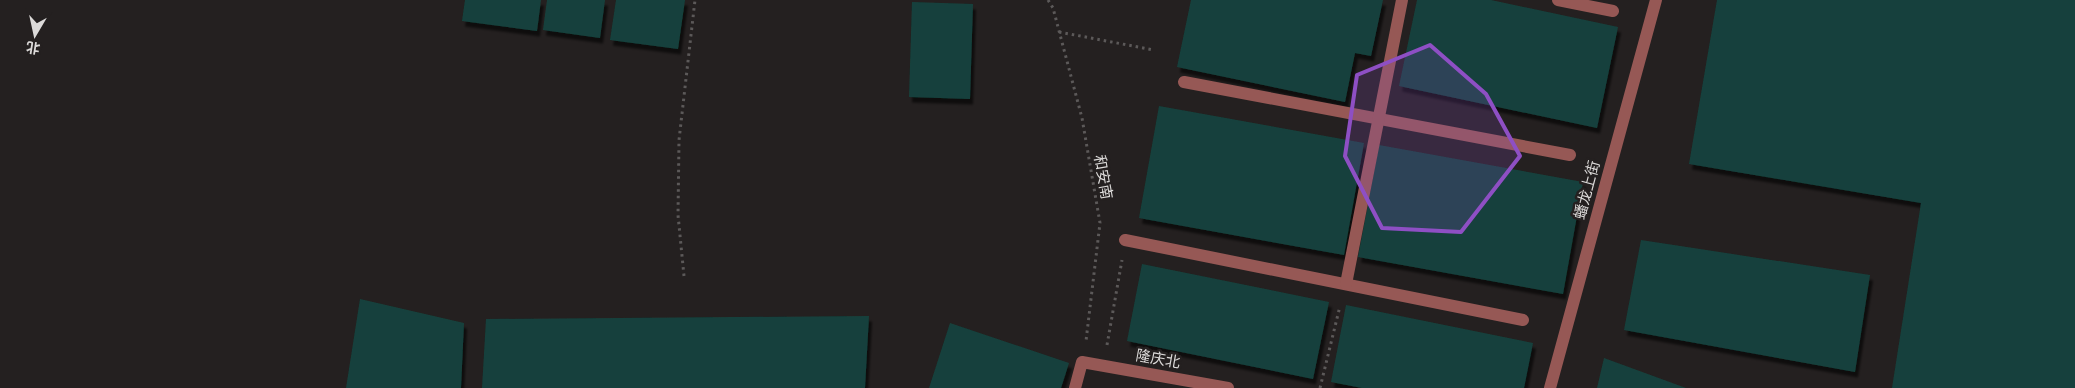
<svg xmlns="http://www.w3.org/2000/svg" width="2075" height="388" font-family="Inter,'Noto Sans SC',sans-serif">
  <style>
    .building { fill: #15413c; filter: url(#shadow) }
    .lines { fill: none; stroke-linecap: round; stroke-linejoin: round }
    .path { stroke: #5c5959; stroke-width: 3; stroke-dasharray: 2.5 4; stroke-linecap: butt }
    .minor { stroke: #965855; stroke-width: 12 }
    .marked { fill: #8e4fc4; fill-opacity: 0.2; stroke: #8e4fc4; stroke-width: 4; stroke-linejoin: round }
    .labels { text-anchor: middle; stroke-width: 5; stroke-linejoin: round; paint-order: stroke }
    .street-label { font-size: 15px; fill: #dcdad9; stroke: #242020 }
  </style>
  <defs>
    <filter id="shadow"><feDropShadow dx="3" dy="5.5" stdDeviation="1" flood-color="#0009"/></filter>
  </defs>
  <rect width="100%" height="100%" fill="#242020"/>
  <g class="building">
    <path d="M465,0H541L537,31L462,21Z"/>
    <path d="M547,0H605L600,38L543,30Z"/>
    <path d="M616,0H685L678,49L610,40Z"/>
    <path d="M1191,0H1383L1371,56L1355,53L1345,102L1177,67Z"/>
    <path d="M1417,0H1491L1618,27L1597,128L1399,86Z"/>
    <path d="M1717,0H2075V388H1892L1921,203L1689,164Z"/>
    <path d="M912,2L973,4L970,99L909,97Z"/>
    <path d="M1159,106L1364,143L1344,255L1139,218Z"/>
    <path d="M1379,145L1583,182L1563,294L1358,257Z"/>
    <path d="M1641,240L1870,275L1855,372L1624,330Z"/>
    <path d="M1142,264L1329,302L1313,379L1127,341Z"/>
    <path d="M360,299L464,323L461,388H346Z"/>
    <path d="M1346,305L1533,343L1524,388H1362L1331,382Z"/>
    <path d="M869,316L865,388H482L486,319Z"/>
    <path d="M950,323L1069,363L1061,388H929Z"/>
    <path d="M1604,358L1686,388H1597Z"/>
  </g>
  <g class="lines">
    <g class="path">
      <path d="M1048,0L1053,8L1082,118L1100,223L1086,341"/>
      <path d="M1059,32L1154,50"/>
      <path d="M684,276L678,215L679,140L695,0"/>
      <path d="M1107,345L1122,260"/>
      <path d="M1320,388L1340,306"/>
    </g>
    <g class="minor">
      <path d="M1558,0L1613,11"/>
      <path d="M1184,82L1570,155"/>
      <path d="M1125,240L1523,320"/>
      <path d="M1346,284L1402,0"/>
      <path d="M1075,388L1082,362L1228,388"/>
      <path d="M1550,388L1656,0"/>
    </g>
  </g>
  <path class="marked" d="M1430,45L1486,94L1520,156L1461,232L1382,228L1345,156L1357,75Z"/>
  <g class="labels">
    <g class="street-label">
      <text transform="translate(1103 177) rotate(80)" y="5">和安南</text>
      <text transform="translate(1587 190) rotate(-75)" y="5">蟠龙上街</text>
      <text transform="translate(1158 359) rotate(10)" y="5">隆庆北</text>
    </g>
  </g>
  <g transform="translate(35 35) rotate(189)" stroke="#242020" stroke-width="4" paint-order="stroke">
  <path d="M0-4L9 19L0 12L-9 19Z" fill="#dcdad9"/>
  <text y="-8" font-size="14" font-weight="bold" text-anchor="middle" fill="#dcdad9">北</text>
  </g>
</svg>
